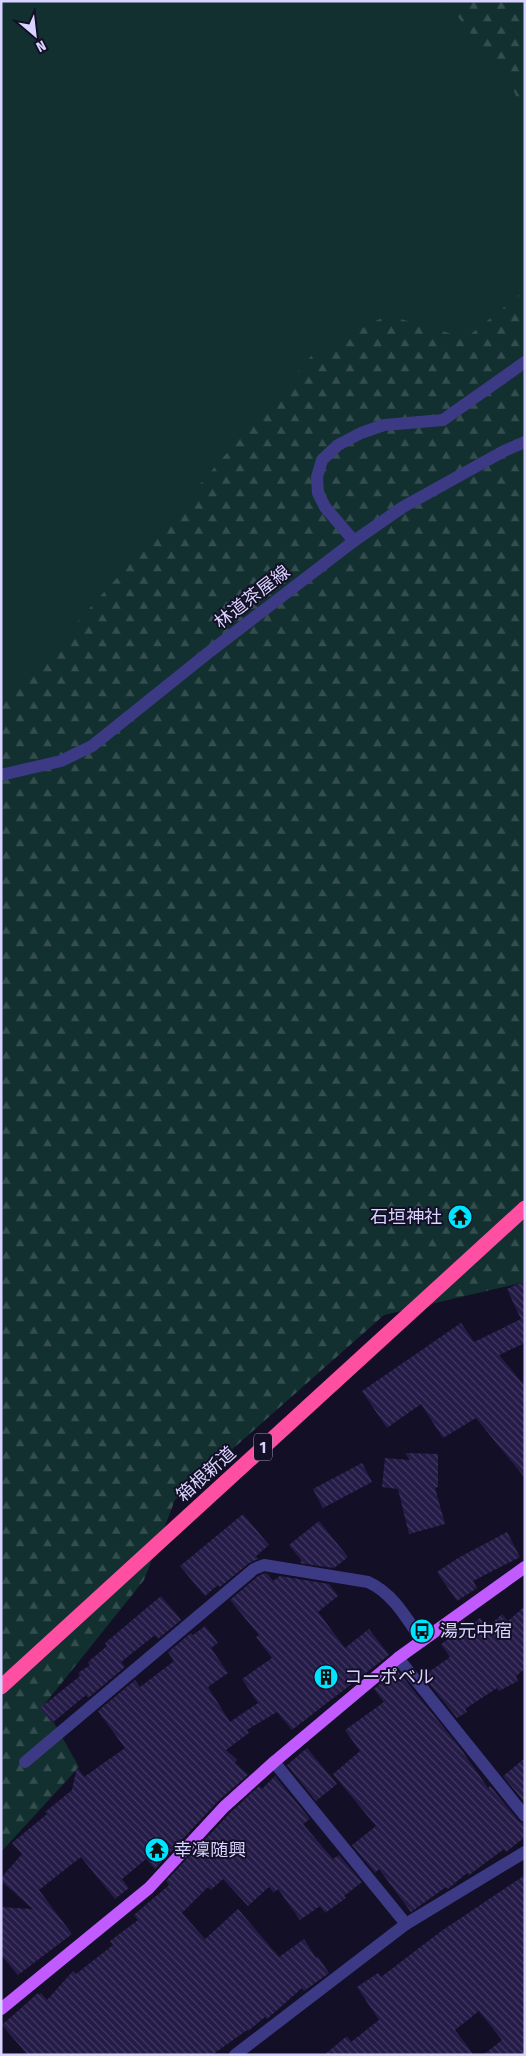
<svg xmlns="http://www.w3.org/2000/svg" width="526" height="2056" font-family="'Fira Sans Condensed','Noto Sans JP',sans-serif">
  <style>
    .grass { fill: #12302f }
    .forest { fill: url(#forest-firs) }
    .building { fill: url(#building-back-hatch) }
    .lines { fill: none; stroke-linecap: round; stroke-linejoin: round }
    .minor { stroke: #3d3a85; stroke-width: 12 }
    .major { stroke: #c25bff; stroke-width: 12 }
    .highway { stroke: #ff4fa3; stroke-width: 15 }
    .labels { text-anchor: middle; stroke-width: 4; stroke-linejoin: round; paint-order: stroke }
    .shield { fill: #130f26; stroke: #9e99be; stroke-width: 1 }
    .shield-label { font-size: 16px; font-weight: bold; fill: #d9d4ff }
    .street-label { font-size: 18px; fill: #d9d4ff; stroke: #130f26 }
    .poi-label { font-size: 18px; fill: #d9d4ff; stroke: #130f26; text-anchor: start }
  </style>
  <defs>
    <pattern id="forest-firs" width="22" height="20" patternUnits="userSpaceOnUse" patternTransform="scale(1.25)"><rect width="22" height="20" fill="#12302f"/><path d="M5 1l3.5 6h-7zM16 11l3.5 6h-7z" fill="#344d4e"/></pattern>
    <pattern id="building-back-hatch" width="6" height="6" patternUnits="userSpaceOnUse" patternTransform="scale(1.25)"><rect width="6" height="6" fill="#241b47"/><path d="M-1 5l2 2M0 0l6 6M5-1l2 2" fill="none" stroke="#433b63"/></pattern>
  </defs>
  <rect width="100%" height="100%" fill="#130f26"/>
  <path class="grass" d="M1,1H507L525,28V331L1,759Z"/>
  <g class="forest">
    <path d="M446,1H525V117L513,89Z"/>
    <path d="M525,290V1282L384,1315L175,1500L144,1580L44,1705L79,1767L1,1852V705L148,544L312,355L387,315L466,338Z"/>
  </g>
  <g class="building">
    <path d="M525,1281V1343L499,1355L525,1386V1478L476,1418L443,1438L421,1404L387,1428L362,1391L461,1323L474,1342L521,1319L507,1289Z"/>
    <path d="M405,1453L438,1454V1487L435,1488L445,1524L409,1534L398,1489L382,1487L385,1458L410,1460Z"/>
    <path d="M362,1463L372,1482L323,1508L313,1489Z"/>
    <path d="M243,1514L269,1545L256,1556L258,1559L249,1563L220,1587L218,1585L205,1596L180,1566Z"/>
    <path d="M319,1521L348,1557L334,1568L299,1563L302,1561L289,1545Z"/>
    <path d="M507,1532L520,1557L473,1581L477,1588L457,1601L437,1572L458,1558Z"/>
    <path d="M265,1573L268,1574L273,1581L280,1576L329,1584L338,1596L318,1612L345,1648L369,1629L389,1655L292,1730L277,1712L247,1730L249,1733L226,1750L237,1760L235,1763L248,1775L218,1801L155,1869L146,1859L122,1879L129,1888L115,1899L81,1857L39,1890L72,1934L18,1975L1,1955V1907L33,1909L1,1881V1878L22,1854L12,1843L47,1814L45,1812L72,1790L77,1767L84,1777L125,1748L98,1711L135,1680L140,1687L174,1661L168,1652L191,1633L193,1635L205,1626L218,1643L211,1648L228,1673L208,1687L230,1722L258,1703L242,1679L272,1658L256,1637L259,1635L230,1600L258,1576Z"/>
    <path d="M161,1596L181,1620L158,1639L155,1635L121,1662L125,1667L88,1698L86,1695L52,1723L40,1708L80,1676L78,1673L90,1665L88,1662L107,1646L105,1643Z"/>
    <path d="M525,1606V1669L516,1676L518,1681L499,1691L497,1688L465,1709L467,1712L457,1718L423,1676L450,1657L441,1644L480,1618L487,1628L502,1614L508,1621Z"/>
    <path d="M397,1670L458,1745L488,1788L490,1786L519,1821L525,1824V1837L506,1852L504,1849L469,1875L467,1873L448,1889L446,1887L411,1912L379,1869L375,1873L352,1845L376,1826L333,1774L360,1751L345,1730L384,1702L374,1689Z"/>
    <path d="M307,1748L337,1784L316,1801L287,1765Z"/>
    <path d="M525,1758V1803L503,1776Z"/>
    <path d="M275,1776L310,1819L303,1824L333,1859L339,1855L362,1882L344,1896L346,1898L325,1913L320,1906L300,1920L278,1889L274,1893L269,1887L248,1906L223,1879L211,1890L208,1887L182,1913L205,1939L238,1909L279,1957L304,1939L316,1958L318,1957L329,1973L304,1991L302,1988L267,2019L265,2017L248,2031L247,2030L212,2055H28L2,2025L38,1993L39,1995L41,1993L47,2000L73,1971L76,1974L113,1945L110,1941L138,1920L134,1915L169,1885L166,1881L230,1813L259,1786L262,1789Z"/>
    <path d="M525,1875V2055H483L502,2040L479,2011L455,2030L474,2055H324L347,2036L351,2042L379,2020L357,1987L378,1973L381,1977L440,1932Z"/>
  </g>
  <g class="lines">
    <g class="minor">
      <path d="M354,541L325,507L318,493L317,477L322,460L338,445L361,433L384,425L443,420L525,362"/>
      <path d="M1,775L61,761L92,746L208,653L354,541L403,507L504,451L525,442"/>
      <path d="M398,1658L525,1816"/>
      <path d="M25,1762L254,1569L264,1565L368,1582C393,1593 407,1619 422,1641"/>
      <path d="M274,1762L406,1924"/>
      <path d="M235,2055L406,1924L525,1852"/>
    </g>
    <path class="major" d="M1,2009L149,1888L224,1807L274,1762L398,1658L525,1567"/>
    <path class="highway" d="M1,1687L525,1208"/>
  </g>
  <defs>
    <symbol id="temple-disc" viewBox="-11 -11 22 22"><circle r="9.5" fill="#00e5ff" stroke="#130f26"/><path d="M0-6L5-2H3V0L6.5 2.5H4V6H1.5V3h-3V6H-4V2.5H-6.5L-3 0V-2H-5Z" fill="#111"/></symbol>
    <symbol id="bus-disc" viewBox="-11 -11 22 22"><circle r="9.5" fill="#00e5ff" stroke="#130f26"/><path d="M-5-6H5V4H4V6H2V4H-2V6H-4V4H-5ZM-3.5-4V0h7V-4ZM-3.5 1.2v1.5H-2V1.2ZM2 1.2v1.5H3.5V1.2Z" fill="#111"/></symbol>
    <symbol id="building-disc" viewBox="-11 -11 22 22"><circle r="9.5" fill="#00e5ff" stroke="#130f26"/><path d="M-4-6H4V6H1V3H-1V6H-4ZM-2.5-4.3h1.7v1.8h-1.7ZM.8-4.3h1.7v1.8H.8ZM-2.5-1h1.7V.8h-1.7ZM.8-1h1.7V.8H.8Z" fill="#111"/></symbol>
  </defs>
  <g fill-rule="evenodd">
    <use href="#temple-disc" x="446" y="1203" width="28" height="28"/>
    <use href="#bus-disc" x="408" y="1617" width="28" height="28"/>
    <use href="#building-disc" x="312" y="1663" width="28" height="28"/>
    <use href="#temple-disc" x="143" y="1836" width="28" height="28"/>
  </g>
  <g class="labels">
    <rect class="shield" x="254" y="1433.5" width="18" height="27" rx="4"/>
    <g class="shield-label">
      <text x="263" y="1453">1</text>
    </g>
    <g class="street-label">
      <text transform="translate(252 597) rotate(-38)" y="6">林道茶屋線</text>
      <text transform="translate(206 1474) rotate(-42)" y="6">箱根新道</text>
    </g>
    <g class="poi-label">
      <text x="442" y="1223" text-anchor="end">石垣神社</text>
      <text x="440" y="1637">湯元中宿</text>
      <text x="344" y="1683">コーポベル</text>
      <text x="174" y="1856">幸凜随興</text>
    </g>
  </g>
  <rect width="526" height="2056" fill="none" stroke="#d9d4ff" stroke-width="5"/>
  <g transform="translate(35 35) rotate(152)" stroke="#130f26" stroke-width="4" paint-order="stroke">
  <path d="M0-4L9 19L0 12L-9 19Z" fill="#d9d4ff"/>
  <text y="-8" font-size="14" font-weight="bold" text-anchor="middle" fill="#d9d4ff">N</text>
  </g>
</svg>
